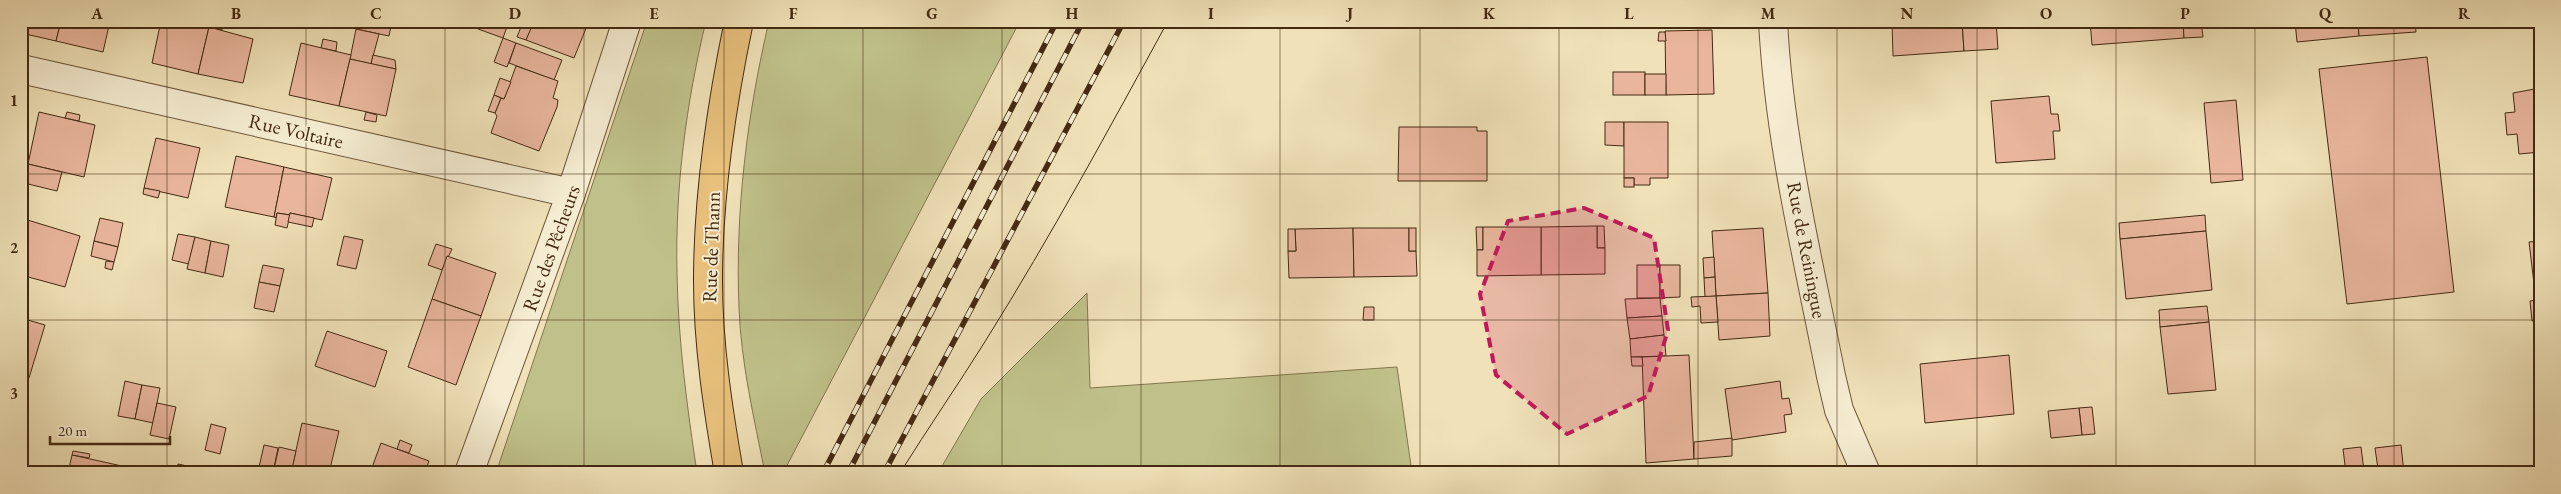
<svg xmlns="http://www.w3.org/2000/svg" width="2561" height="494" font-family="'EB Garamond',serif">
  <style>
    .green { fill: #c0c18a; stroke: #82764e }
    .building { fill: #e9b69d; stroke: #432a11 }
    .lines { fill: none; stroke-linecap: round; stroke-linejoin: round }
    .minor-casing { stroke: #6e583b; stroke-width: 30 }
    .major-casing { stroke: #432a11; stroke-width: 30 }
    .minor { stroke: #f5ecd1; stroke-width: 28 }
    .major { stroke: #e8c07c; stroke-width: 28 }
    .tram { stroke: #432a11; stroke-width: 1 }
    .rail-casing { stroke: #432a11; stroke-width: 5.5 }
    .rail { stroke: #f5ecd1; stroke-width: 4; stroke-dasharray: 11; stroke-linecap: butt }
    .marked { fill: #c2185b; fill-opacity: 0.2; stroke: #c2185b; stroke-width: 4; stroke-dasharray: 10 6; stroke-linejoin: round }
    .grid { fill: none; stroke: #432a11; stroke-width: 1; stroke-opacity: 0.55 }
    .labels { text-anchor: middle; stroke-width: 4; stroke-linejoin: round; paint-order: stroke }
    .street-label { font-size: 20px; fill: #432a11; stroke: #f5ecd1 }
    .neatline { fill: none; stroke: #432a11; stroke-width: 2 }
    .grid-label { font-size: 16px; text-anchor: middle; font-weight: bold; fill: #432a11 }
  </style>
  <rect width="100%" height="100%" fill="#f0e1b8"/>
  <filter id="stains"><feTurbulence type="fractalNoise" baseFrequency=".004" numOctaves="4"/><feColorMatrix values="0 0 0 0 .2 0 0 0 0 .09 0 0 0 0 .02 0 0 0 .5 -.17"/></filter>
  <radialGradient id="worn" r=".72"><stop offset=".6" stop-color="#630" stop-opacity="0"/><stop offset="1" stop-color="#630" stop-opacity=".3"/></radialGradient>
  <g class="green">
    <path d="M647,21H706C686,104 675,188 677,273C678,340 687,406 697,473H496Z"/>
    <path d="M769,21H1020L783,473H765C754,418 741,363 739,308C735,212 747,115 769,21Z"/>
    <path d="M1087,293L1090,388L1397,367L1412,473H938L981,399Z"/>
  </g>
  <g class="building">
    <path d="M21,21H61L56,41L21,33Z"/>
    <path d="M61,21H110L103,52L56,41Z"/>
    <path d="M161,21L209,27L198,74L152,63Z"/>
    <path d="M195,21H210L209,27L194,24Z"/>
    <path d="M210,21H224L222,30L209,27Z"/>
    <path d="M358,21H392L389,36L356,29Z"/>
    <path d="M480,21H509L503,38L478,29Z"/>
    <path d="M533,21H589L574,58L526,40Z"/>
    <path d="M1892,21H1962L1964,51L1893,56Z"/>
    <path d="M1962,21H1996L1998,49L1964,51Z"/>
    <path d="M2090,21H2183L2184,38L2092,45Z"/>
    <path d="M2183,21H2201L2203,37L2184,38Z"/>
    <path d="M2295,21H2358L2359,36L2297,42Z"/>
    <path d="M2358,21H2415L2416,32L2359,36Z"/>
    <path d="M2489,21H2540V23L2489,27Z"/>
    <path d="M523,22L532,26L526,40L517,37Z"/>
    <path d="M209,27L253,39L243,83L198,74Z"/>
    <path d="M356,29L379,34L371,64L350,59Z"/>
    <path d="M1712,30L1714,94L1666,95L1665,31Z"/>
    <path d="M1659,32H1665L1666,41H1658Z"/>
    <path d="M503,38L516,43L507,67L494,62Z"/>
    <path d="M323,39L337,42L336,51L321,48Z"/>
    <path d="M301,43L351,55L339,106L289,95Z"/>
    <path d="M516,43L562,60L554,80L509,63Z"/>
    <path d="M373,55L395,60L396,69L371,64Z"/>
    <path d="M2427,57L2454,292L2347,304L2319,69Z"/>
    <path d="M350,59L396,69L386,116L339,106Z"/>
    <path d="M516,66L558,81L553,98L558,100L557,107L539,151L491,133L497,116L495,113L501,98L504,99Z"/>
    <rect x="1613" y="72" width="32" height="23"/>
    <rect x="1645" y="74" width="21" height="21"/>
    <path d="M500,78L511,82L504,99L494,95Z"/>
    <path d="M2540,88V152L2519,154L2517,134L2507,135L2505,113L2515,112L2513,93Z"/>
    <path d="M494,95L501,98L495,113L488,111Z"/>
    <path d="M2049,96L2051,114H2058L2060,131H2053L2055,159L1996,163L1991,101Z"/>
    <path d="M2236,100L2243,180L2211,183L2204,103Z"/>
    <path d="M39,112L95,125L84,177L28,164Z"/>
    <path d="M67,112L80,115L79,121L65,118Z"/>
    <path d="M366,112L377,115L376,122L364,120Z"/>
    <path d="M1605,122H1624V146L1605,145Z"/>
    <path d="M1624,122H1668V178H1650V185H1634V178H1624Z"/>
    <path d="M1399,127H1477V131H1487V181H1398Z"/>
    <path d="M156,138L200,148L188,198L144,188Z"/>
    <path d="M236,156L284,167L274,217L225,207Z"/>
    <path d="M28,164L62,172L57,191L24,183Z"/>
    <path d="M284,167L332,178L322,220L290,213V215L277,213L276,218L274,217Z"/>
    <rect x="1624" y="178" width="10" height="9"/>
    <path d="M144,188L160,191L158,198L143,194Z"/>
    <path d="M277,213L290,215L287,228L275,225Z"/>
    <path d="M290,213L314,218L312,227L288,222Z"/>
    <path d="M2205,215L2206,231L2120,239L2119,223Z"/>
    <path d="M21,218L80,236L65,287L21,275Z"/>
    <path d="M100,218L123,223L118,247L94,241Z"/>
    <path d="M1597,226H1604L1605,248H1597Z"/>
    <path d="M1597,226V248H1605V274L1541,275V227Z"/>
    <path d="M1476,227H1483V250H1477Z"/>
    <path d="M1483,227H1541V275L1477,276V250H1483Z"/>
    <path d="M1353,228L1354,277L1289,278L1288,251H1296L1295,229Z"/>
    <path d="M1353,228H1409V251H1416L1417,276L1354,277Z"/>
    <rect x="1409" y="228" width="7" height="23"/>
    <path d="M1763,228L1768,293L1716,296L1712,231Z"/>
    <path d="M1288,229H1295L1296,251H1288Z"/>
    <path d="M2206,231L2212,290L2126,299L2120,239Z"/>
    <path d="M178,234L195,237L189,264L172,260Z"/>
    <path d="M344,236L363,240L356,269L337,265Z"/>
    <path d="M195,237L211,241L205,273L187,269Z"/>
    <path d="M94,241L118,247L114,262L91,256Z"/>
    <path d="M211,241L229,245L223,277L205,273Z"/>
    <path d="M2540,241V346L2536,320L2532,321L2530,301L2536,300L2529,242Z"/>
    <path d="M436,244L452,249L442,270L428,265Z"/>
    <path d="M447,256L496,273L481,316L432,299Z"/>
    <path d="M1714,257L1715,277L1704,278L1703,258Z"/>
    <path d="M106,261L114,262L112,270L105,268Z"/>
    <path d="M263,265L284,269L280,286L259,282Z"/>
    <rect x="1637" y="265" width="23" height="33"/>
    <path d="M1660,265H1680V297L1660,298Z"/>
    <path d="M1715,277L1716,296L1705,297L1704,278Z"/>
    <path d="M259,282L280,286L274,312L254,308Z"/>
    <path d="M1768,293L1770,336L1719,340L1716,296Z"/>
    <path d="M1716,296L1718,322L1701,323L1700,306L1692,307L1691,297Z"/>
    <path d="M1660,298L1662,316L1627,318L1625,299Z"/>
    <path d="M432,299L481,316L456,385L408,367Z"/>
    <path d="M2207,306L2209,322L2160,327L2159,310Z"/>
    <path d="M1364,307H1374V320H1363Z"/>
    <path d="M1662,316L1664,335L1630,339L1627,318Z"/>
    <path d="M21,318L45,325L29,378L21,375Z"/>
    <path d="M2209,322L2216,390L2168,394L2160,327Z"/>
    <path d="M327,331L387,351L375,387L315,366Z"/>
    <path d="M1664,335L1666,356L1631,357L1630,339Z"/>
    <path d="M1689,355L1694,459L1646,463L1642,357Z"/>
    <path d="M2009,355L2014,414L1925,423L1920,364Z"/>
    <path d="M1631,357H1642L1643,366H1632Z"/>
    <path d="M125,381L142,385L135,419L118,416Z"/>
    <path d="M1780,381L1782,399L1789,398L1792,414L1784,415L1786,432L1732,440L1725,389Z"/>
    <path d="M142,385L160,388L153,423L135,419Z"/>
    <path d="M157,403L176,407L169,439L150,435Z"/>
    <path d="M2092,407L2095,434L2082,435L2079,408Z"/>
    <path d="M2079,408L2082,435L2051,438L2048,411Z"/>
    <path d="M302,423L339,431L329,473H291Z"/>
    <path d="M211,424L226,428L220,454L205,450Z"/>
    <path d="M1732,438V456L1694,459V442Z"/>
    <path d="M400,440L412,445L409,453L397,449Z"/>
    <path d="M381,443L429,461L425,473H370Z"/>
    <path d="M264,445L278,448L273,473L258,472Z"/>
    <path d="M2401,445L2404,473H2391V467L2378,469L2375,448Z"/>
    <path d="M279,447L296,451L291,473H273Z"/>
    <path d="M2361,447L2364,471L2346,473L2343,449Z"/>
    <path d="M73,451L90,454L89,458L72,455Z"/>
    <path d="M72,455L122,466L121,473H68Z"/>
    <path d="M178,464L196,468L195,473H176Z"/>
    <path d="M2223,467L2224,473H2199Z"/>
    <path d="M2391,467V473H2348L2378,469Z"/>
  </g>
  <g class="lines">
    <defs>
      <g id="minor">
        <path d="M1773,21C1779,140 1808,259 1831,376L1839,410L1866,473"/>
        <path d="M21,69L571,193"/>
        <path d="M469,473L571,193L627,21"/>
      </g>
      <path id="major" d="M729,473C718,409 708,345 708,281C708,193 721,107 739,21"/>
    </defs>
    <use href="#minor" class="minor-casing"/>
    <use href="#major" class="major-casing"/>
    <use href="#minor" class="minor"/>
    <use href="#major" class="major"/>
    <path class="tram" d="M900,473C928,428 958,385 986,340C1051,236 1109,129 1168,21"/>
    <defs>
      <g id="rail">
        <path d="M823,473L1057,21"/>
        <path d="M848,473L1083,21"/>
        <path d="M884,473L1124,21"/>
      </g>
    </defs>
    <use href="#rail" class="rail-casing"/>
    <use href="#rail" class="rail"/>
  </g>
  <path class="marked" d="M1584,208L1654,238L1668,330L1648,396L1567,434L1496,375L1480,294L1508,221Z"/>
  <path class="grid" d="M167,21V473M306,21V473M445,21V473M584,21V473M724,21V473M863,21V473M1002,21V473M1141,21V473M1280,21V473M1420,21V473M1559,21V473M1698,21V473M1837,21V473M1977,21V473M2116,21V473M2255,21V473M2394,21V473M21,174H2540M21,320H2540"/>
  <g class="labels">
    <g class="street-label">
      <text transform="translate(296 131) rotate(13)" y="7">Rue Voltaire</text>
      <text transform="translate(711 247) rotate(-88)" y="7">Rue de Thann</text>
      <text transform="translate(551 248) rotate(-70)" y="7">Rue des Pêcheurs</text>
      <text transform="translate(1807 250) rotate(79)" y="7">Rue de Reiningue</text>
    </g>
  </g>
  <rect width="2561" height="494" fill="none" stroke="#f0e1b8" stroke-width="55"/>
  <path d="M50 436v8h120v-8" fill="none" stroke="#432a11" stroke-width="2.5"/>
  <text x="58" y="436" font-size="15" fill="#432a11" stroke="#f5ecd1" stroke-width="4" paint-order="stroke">20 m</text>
  <rect x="28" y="28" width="2506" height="438" class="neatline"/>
  <g class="grid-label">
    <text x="97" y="19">A</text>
    <text x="236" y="19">B</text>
    <text x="376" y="19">C</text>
    <text x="515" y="19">D</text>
    <text x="654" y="19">E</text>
    <text x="793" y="19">F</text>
    <text x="932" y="19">G</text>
    <text x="1072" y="19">H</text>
    <text x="1211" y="19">I</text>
    <text x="1350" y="19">J</text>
    <text x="1489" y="19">K</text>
    <text x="1629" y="19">L</text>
    <text x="1768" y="19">M</text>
    <text x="1907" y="19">N</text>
    <text x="2046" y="19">O</text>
    <text x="2185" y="19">P</text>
    <text x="2325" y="19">Q</text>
    <text x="2464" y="19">R</text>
    <text x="14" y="106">1</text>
    <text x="14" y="253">2</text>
    <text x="14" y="399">3</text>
  </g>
  <rect width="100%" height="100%" filter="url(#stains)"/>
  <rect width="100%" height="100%" fill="url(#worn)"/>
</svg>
